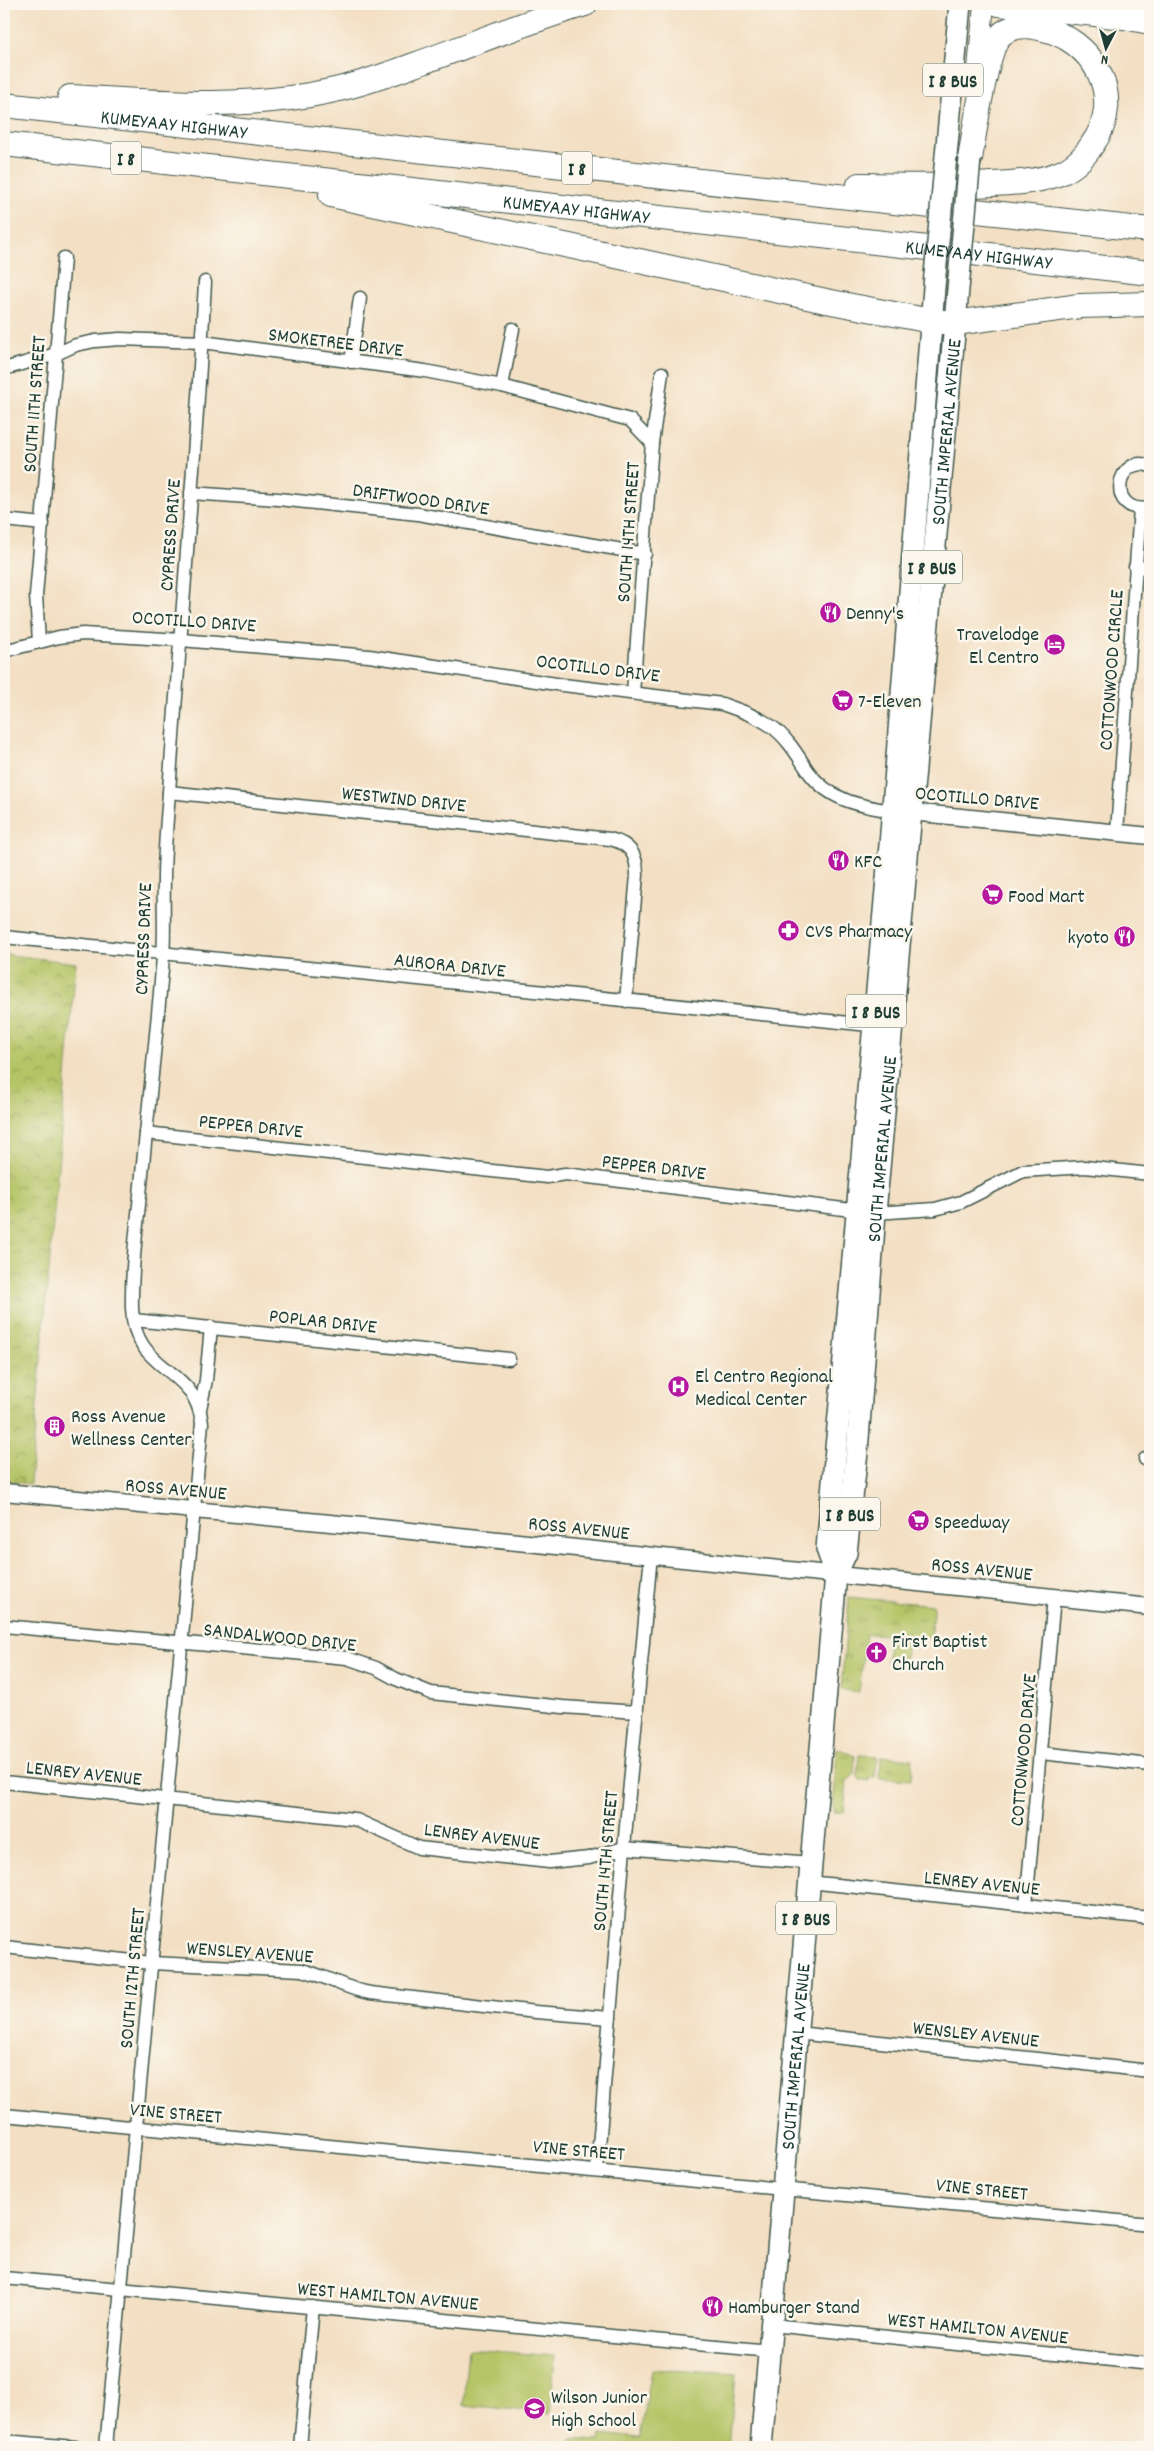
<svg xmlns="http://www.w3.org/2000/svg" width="1154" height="2451" font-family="Dekko,sans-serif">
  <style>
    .grass { fill: url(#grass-tufts); stroke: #6a804d }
    .park { fill: url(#park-crowns); stroke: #6a804d }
    .garden { fill: #b5c466; stroke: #6a804d }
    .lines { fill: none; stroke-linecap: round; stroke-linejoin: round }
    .minor-casing { stroke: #3f5549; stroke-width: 15 }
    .tertiary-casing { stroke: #3f5549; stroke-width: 19 }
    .primary-casing { stroke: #3f5549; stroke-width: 22 }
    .trunk-casing { stroke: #3f5549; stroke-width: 24 }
    .motorway-casing { stroke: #3f5549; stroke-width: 26 }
    .minor { stroke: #fff; stroke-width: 12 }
    .tertiary { stroke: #fff; stroke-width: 16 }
    .primary { stroke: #fff; stroke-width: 20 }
    .trunk { stroke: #fff; stroke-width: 21 }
    .motorway { stroke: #fff; stroke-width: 24 }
    .trunk-bridge-casing { stroke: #3f5549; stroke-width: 24; stroke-linecap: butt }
    .trunk-bridge { stroke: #fff; stroke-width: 21 }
    .labels { text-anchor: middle; stroke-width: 5; stroke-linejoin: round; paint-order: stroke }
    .shield { fill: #fbf7ec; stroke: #61756b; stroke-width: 1 }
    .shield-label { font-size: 19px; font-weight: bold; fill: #1f3d34 }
    .street-label { font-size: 20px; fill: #1f3d34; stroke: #fbf7ec }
    .poi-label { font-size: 20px; fill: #1f3d34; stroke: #fbf7ec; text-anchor: start }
  </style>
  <defs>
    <pattern id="grass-tufts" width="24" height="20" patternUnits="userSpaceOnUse" patternTransform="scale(1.25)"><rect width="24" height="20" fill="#b5c466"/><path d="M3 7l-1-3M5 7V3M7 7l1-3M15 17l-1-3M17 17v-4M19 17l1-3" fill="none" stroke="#93a055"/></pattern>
    <pattern id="park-crowns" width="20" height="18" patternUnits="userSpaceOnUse" patternTransform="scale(1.25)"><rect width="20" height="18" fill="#b5c466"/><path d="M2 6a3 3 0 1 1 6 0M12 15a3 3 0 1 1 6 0" fill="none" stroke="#93a055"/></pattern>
  </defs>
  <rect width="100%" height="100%" fill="#fbf7ec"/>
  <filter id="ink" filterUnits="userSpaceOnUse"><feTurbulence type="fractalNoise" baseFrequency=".02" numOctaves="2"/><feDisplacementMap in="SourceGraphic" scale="10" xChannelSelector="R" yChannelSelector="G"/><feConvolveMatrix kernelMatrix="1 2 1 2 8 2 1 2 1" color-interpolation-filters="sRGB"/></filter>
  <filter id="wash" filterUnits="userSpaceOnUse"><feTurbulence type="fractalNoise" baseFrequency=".0096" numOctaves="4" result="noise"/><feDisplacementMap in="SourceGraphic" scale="20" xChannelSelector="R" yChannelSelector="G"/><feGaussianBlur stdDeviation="1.12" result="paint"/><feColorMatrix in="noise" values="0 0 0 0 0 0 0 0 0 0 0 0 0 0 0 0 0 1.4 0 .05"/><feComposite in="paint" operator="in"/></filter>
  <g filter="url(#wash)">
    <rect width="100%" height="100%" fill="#f3dfc3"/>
    <g class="grass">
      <path d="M849,1597L934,1605L930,1638L908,1636L904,1666L887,1665L889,1635L866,1634L859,1692L841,1690Z"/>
      <path d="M837,1748L855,1756L854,1775L847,1781L844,1812H833Z"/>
      <path d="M859,1755L877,1756L875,1777L869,1778V1781L860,1780L857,1775Z"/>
      <path d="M881,1756L913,1759L911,1780L880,1778Z"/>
    </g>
    <path class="park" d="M4,954L76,963L30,1484L4,1481Z"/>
    <g class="garden">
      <path d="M468,2349L555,2356L550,2413L463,2405Z"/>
      <path d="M652,2369L736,2374L729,2447H568L571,2439L600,2441L601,2434L640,2438Z"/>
    </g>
  </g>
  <g filter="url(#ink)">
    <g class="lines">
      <defs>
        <g id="minor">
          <path d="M351,362L360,298"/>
          <path d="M4,369L56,354L76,345L95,341L120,339L202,342L425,371L502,386L630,420L652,443"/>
          <path d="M502,386L513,329"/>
          <path d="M1150,466C1116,453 1105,515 1150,508"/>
          <path d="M191,493L278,499L418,514L645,554"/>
          <path d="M4,520L43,524"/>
          <path d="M1135,567L1150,568"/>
          <path d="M39,641L36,596L64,258"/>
          <path d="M4,651L59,637L83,634L181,640L369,656L563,685L722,704C739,710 757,716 771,726C787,737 798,756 808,771C828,800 860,806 892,811"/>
          <path d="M633,693L652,443L662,373"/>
          <path d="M169,792L610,839C630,844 637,854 637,875L626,1001"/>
          <path d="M1117,832L1140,509"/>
          <path d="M4,937L879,1026"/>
          <path d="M146,1133L547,1177L565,1174L875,1213L935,1209L961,1202L1023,1171L1085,1167L1150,1174"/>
          <path d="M134,1320L509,1359"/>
          <path d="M200,1409L206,1380L211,1327"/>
          <path d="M1145,1459H1150"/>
          <path d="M4,1626L347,1658L376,1668L396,1679L431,1693L563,1707L637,1712"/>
          <path d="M1041,1753L1150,1765"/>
          <path d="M4,1782L354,1819L419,1848L549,1862L589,1858L624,1848L811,1863"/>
          <path d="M809,1882L1150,1918"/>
          <path d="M1026,1905L1054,1597"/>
          <path d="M4,1947L151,1963L302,1970C326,1976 346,1989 370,1993L536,2012L610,2018"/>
          <path d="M797,2033L1150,2071"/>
          <path d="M4,2115L1150,2224"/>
          <path d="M597,2170L624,1848L651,1555"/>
          <path d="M4,2278L770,2351"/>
          <path d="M772,2325L1150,2364"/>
          <path d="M4,2441L75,2447"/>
          <path d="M106,2447L202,1423C195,1364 134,1374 132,1308C131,1268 137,1226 141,1185C148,1109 157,1033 163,957C165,931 163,906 164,880C164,851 167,821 169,792C181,622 196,452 205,282"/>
          <path d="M300,2447L313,2307"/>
        </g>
        <g id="tertiary">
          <path d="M901,811L1150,836"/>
          <path d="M4,1492L362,1526L1150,1607"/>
        </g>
        <path id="primary" d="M977,80L984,4"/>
        <g id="trunk">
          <path d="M946,156L960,4"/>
          <path d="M836,1574L827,1549L890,845L935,275"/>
          <path id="s1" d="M761,2447L836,1574L846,1553L857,1452L875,1213L959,278"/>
        </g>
        <g id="motorway">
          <path d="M999,4L1124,17L1150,22"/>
          <path d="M70,97C156,102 245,110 330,91C360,85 389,74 417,64C473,44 528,21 585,4"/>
          <path id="s2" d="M4,105L1150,230"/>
          <path id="s3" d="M4,144L1150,273"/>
          <path d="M859,185C904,186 948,187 992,184C1013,183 1035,182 1055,175C1071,170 1083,159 1092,145C1127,97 1093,38 1039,28C1027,25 1013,26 1003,33C986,45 974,136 970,159"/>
          <path d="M331,195L826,301L931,321L955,323L1080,306L1150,304"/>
        </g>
      </defs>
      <use href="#minor" class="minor-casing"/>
      <use href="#tertiary" class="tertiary-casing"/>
      <use href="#primary" class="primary-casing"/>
      <use href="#trunk" class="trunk-casing"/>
      <use href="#motorway" class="motorway-casing"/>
      <use href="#minor" class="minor"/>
      <use href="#tertiary" class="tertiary"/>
      <use href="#primary" class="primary"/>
      <use href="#trunk" class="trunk"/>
      <use href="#motorway" class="motorway"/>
      <defs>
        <g id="trunk-bridge">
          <path d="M935,275L946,156"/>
          <path d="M959,278L970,159"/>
        </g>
      </defs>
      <use href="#trunk-bridge" class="trunk-bridge-casing"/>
      <use href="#trunk-bridge" class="trunk-bridge"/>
    </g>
  </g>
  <defs>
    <symbol id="restaurant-disc" viewBox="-11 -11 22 22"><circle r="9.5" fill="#b5179e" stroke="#fbf7ec"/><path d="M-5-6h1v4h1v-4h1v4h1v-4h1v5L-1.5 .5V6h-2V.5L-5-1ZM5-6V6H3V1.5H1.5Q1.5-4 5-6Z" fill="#fff"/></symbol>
    <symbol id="hotel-disc" viewBox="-11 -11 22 22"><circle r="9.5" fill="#b5179e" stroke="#fbf7ec"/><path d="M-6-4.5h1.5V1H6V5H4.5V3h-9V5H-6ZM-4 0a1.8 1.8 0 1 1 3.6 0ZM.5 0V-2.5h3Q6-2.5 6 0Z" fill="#fff"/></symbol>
    <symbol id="supermarket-disc" viewBox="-11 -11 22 22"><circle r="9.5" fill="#b5179e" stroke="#fbf7ec"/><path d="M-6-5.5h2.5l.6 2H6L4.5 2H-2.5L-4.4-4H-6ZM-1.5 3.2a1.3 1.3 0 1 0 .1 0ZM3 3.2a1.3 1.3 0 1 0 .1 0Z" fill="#fff"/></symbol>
    <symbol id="pharmacy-disc" viewBox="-11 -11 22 22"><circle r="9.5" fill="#b5179e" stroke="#fbf7ec"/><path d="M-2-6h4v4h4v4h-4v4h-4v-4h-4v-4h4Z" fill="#fff"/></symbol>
    <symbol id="hospital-disc" viewBox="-11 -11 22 22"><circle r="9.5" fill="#b5179e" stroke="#fbf7ec"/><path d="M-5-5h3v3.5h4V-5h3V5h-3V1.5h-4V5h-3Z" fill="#fff"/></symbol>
    <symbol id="building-disc" viewBox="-11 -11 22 22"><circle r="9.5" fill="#b5179e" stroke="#fbf7ec"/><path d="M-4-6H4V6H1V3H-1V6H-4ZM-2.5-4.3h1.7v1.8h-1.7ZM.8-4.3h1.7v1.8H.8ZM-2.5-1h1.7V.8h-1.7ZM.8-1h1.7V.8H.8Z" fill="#fff"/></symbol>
    <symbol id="church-disc" viewBox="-11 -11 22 22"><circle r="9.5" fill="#b5179e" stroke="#fbf7ec"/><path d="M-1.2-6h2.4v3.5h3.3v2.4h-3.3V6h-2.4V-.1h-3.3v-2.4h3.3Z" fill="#fff"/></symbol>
    <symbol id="school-disc" viewBox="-11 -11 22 22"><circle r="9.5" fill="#b5179e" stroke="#fbf7ec"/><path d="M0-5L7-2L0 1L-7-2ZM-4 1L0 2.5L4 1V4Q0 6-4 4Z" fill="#fff"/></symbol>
  </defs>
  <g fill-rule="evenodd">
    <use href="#restaurant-disc" x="818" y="600" width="25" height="25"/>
    <use href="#hotel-disc" x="1042" y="632" width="25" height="25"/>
    <use href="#supermarket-disc" x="830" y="688" width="25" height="25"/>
    <use href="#restaurant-disc" x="826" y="848" width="25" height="25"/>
    <use href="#supermarket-disc" x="980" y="882" width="25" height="25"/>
    <use href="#pharmacy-disc" x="776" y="918" width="25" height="25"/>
    <use href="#restaurant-disc" x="1112" y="924" width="25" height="25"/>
    <use href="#hospital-disc" x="666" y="1374" width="25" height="25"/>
    <use href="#building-disc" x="42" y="1414" width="25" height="25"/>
    <use href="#supermarket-disc" x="906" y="1508" width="25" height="25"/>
    <use href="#church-disc" x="864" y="1640" width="25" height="25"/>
    <use href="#restaurant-disc" x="700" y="2294" width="25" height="25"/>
    <use href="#school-disc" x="522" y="2396" width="25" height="25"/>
  </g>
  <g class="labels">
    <g class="shield">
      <rect x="923" y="63.5" width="60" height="33" rx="4"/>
      <rect x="111" y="141.5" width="30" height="33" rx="4"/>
      <rect x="562" y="151.5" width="30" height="33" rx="4"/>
      <rect x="902" y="550.5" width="60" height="33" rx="4"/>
      <rect x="846" y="994.5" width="60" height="33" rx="4"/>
      <rect x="820" y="1497.5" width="60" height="33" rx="4"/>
      <rect x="776" y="1901.5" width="60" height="33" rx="4"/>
    </g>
    <g class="shield-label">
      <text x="953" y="87">I 8 BUS</text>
      <text x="126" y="165">I 8</text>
      <text x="577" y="175">I 8</text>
      <text x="932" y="574">I 8 BUS</text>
      <text x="876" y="1018">I 8 BUS</text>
      <text x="850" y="1521">I 8 BUS</text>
      <text x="806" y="1925">I 8 BUS</text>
    </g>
    <g class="street-label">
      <text dy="7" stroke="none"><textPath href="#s2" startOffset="171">KUMEYAAY HIGHWAY</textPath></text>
      <text dy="7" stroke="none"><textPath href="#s3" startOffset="576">KUMEYAAY HIGHWAY</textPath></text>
      <text dy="7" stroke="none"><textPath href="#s3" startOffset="981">KUMEYAAY HIGHWAY</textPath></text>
      <text transform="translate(336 341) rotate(7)" y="7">SMOKETREE DRIVE</text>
      <text transform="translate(33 404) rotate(-86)" y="7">SOUTH 11TH STREET</text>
      <text dy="7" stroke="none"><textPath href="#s1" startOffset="2025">SOUTH IMPERIAL AVENUE</textPath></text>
      <text transform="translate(421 498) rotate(8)" y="7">DRIFTWOOD DRIVE</text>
      <text transform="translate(627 532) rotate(-86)" y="7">SOUTH 14TH STREET</text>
      <text transform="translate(169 535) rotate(-86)" y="7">CYPRESS DRIVE</text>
      <text transform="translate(194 620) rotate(4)" y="7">OCOTILLO DRIVE</text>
      <text transform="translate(598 667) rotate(7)" y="7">OCOTILLO DRIVE</text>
      <text transform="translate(1110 670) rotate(-86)" y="7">COTTONWOOD CIRCLE</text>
      <text transform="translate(977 797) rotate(5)" y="7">OCOTILLO DRIVE</text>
      <text transform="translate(404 798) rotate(6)" y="7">WESTWIND DRIVE</text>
      <text transform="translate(142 939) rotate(-88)" y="7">CYPRESS DRIVE</text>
      <text transform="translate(450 964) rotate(6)" y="7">AURORA DRIVE</text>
      <text transform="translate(251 1125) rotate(6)" y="7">PEPPER DRIVE</text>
      <text dy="7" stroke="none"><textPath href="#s1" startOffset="1305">SOUTH IMPERIAL AVENUE</textPath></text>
      <text transform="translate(654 1166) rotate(7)" y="7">PEPPER DRIVE</text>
      <text transform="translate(323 1320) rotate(6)" y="7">POPLAR DRIVE</text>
      <text transform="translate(176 1488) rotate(5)" y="7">ROSS AVENUE</text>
      <text transform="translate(579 1527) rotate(6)" y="7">ROSS AVENUE</text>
      <text transform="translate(982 1568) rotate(6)" y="7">ROSS AVENUE</text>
      <text transform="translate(280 1636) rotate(6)" y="7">SANDALWOOD DRIVE</text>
      <text transform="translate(1022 1750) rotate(-85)" y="7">COTTONWOOD DRIVE</text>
      <text transform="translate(84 1772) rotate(6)" y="7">LENREY AVENUE</text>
      <text transform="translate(482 1835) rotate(7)" y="7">LENREY AVENUE</text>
      <text transform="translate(604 1861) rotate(-85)" y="7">SOUTH 14TH STREET</text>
      <text transform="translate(982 1882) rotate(6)" y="7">LENREY AVENUE</text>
      <text transform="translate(250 1951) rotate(4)" y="7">WENSLEY AVENUE</text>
      <text transform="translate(131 1978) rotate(-85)" y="7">SOUTH 12TH STREET</text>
      <text transform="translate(976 2033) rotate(6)" y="7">WENSLEY AVENUE</text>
      <text dy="7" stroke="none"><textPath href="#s1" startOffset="392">SOUTH IMPERIAL AVENUE</textPath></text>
      <text transform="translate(176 2112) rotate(5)" y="7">VINE STREET</text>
      <text transform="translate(579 2149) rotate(5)" y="7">VINE STREET</text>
      <text transform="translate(982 2188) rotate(6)" y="7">VINE STREET</text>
      <text transform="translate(388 2295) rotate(5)" y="7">WEST HAMILTON AVENUE</text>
      <text transform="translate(978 2327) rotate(6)" y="7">WEST HAMILTON AVENUE</text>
    </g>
    <g class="poi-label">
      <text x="846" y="619">Denny's</text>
      <text x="1039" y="640" text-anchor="end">Travelodge<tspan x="1039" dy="23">El Centro</tspan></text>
      <text x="858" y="707">7-Eleven</text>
      <text x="854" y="867">KFC</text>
      <text x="1008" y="902">Food Mart</text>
      <text x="805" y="937">CVS Pharmacy</text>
      <text x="1109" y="943" text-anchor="end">kyoto</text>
      <text x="695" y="1382">El Centro Regional<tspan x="695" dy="23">Medical Center</tspan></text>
      <text x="71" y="1422">Ross Avenue<tspan x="71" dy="23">Wellness Center</tspan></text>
      <text x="934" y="1528">Speedway</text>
      <text x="892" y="1647">First Baptist<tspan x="892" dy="23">Church</tspan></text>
      <text x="728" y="2313">Hamburger Stand</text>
      <text x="551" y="2403">Wilson Junior<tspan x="551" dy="23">High School</tspan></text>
    </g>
  </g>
  <rect width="1154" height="2451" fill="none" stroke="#fbf7ec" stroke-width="20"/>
  <g transform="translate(1106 48) rotate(186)" stroke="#fbf7ec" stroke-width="4" paint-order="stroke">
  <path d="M0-4L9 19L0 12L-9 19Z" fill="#1f3d34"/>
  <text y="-8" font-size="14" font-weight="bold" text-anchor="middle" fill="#1f3d34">N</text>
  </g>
</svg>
